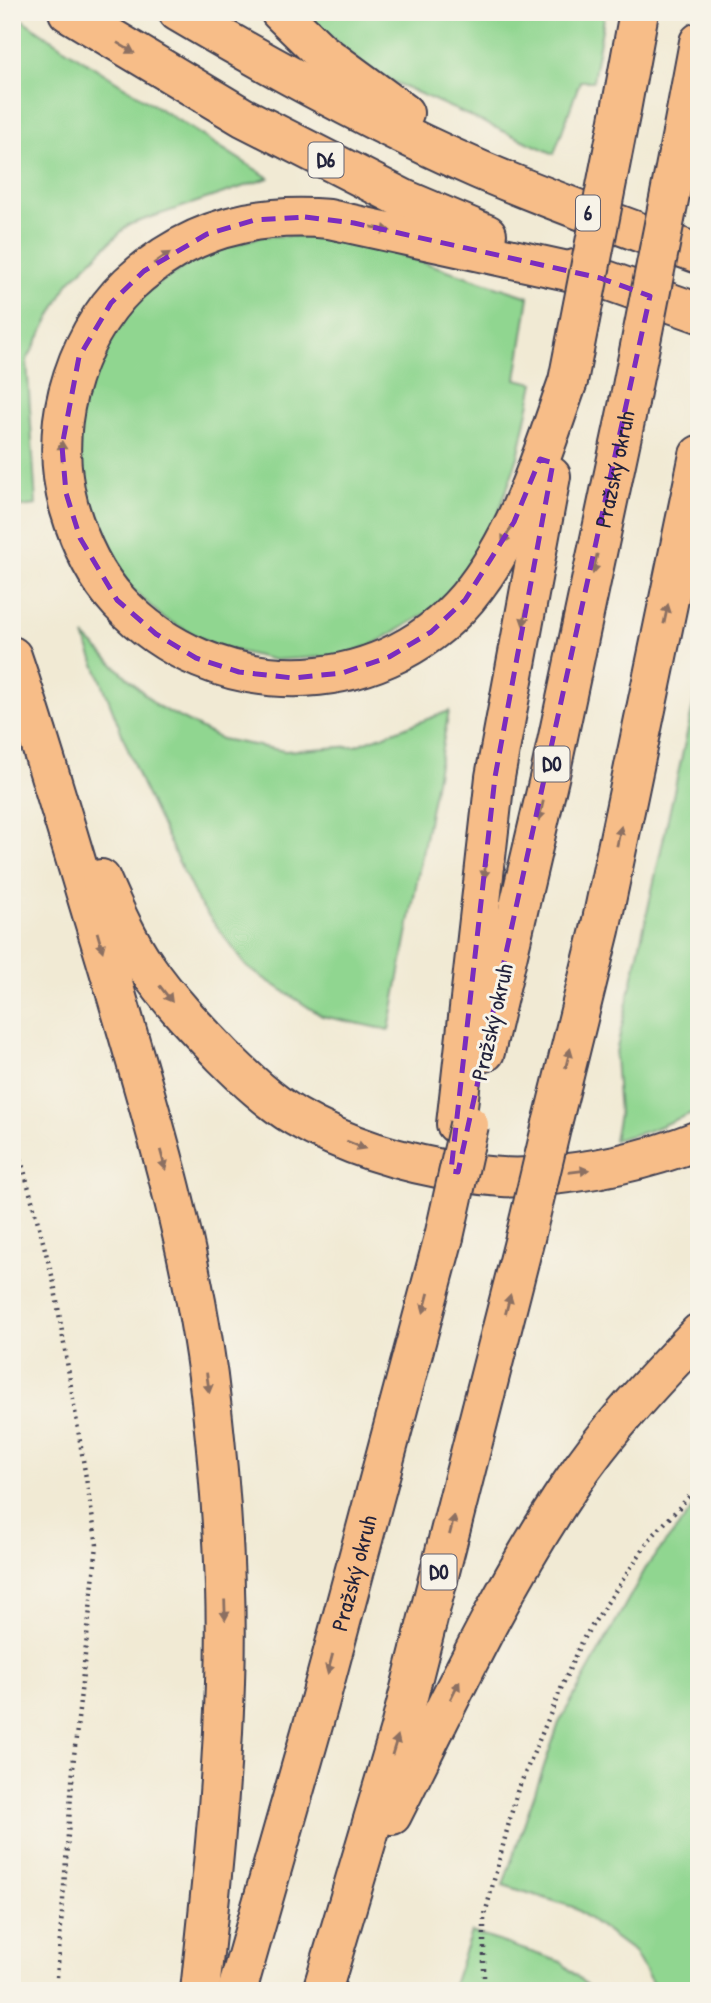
<svg xmlns="http://www.w3.org/2000/svg" width="711" height="2003" font-family="'Patrick Hand',sans-serif">
  <style>
    .green { fill: #90d690; stroke: #597c66; stroke-width: 2 }
    .lines { fill: none; stroke-linecap: round; stroke-linejoin: round }
    .highway-casing { stroke: #414052; stroke-width: 42 }
    .path { stroke: #414052; stroke-width: 4.5; stroke-dasharray: 2 5; stroke-linecap: butt }
    .highway { stroke: #f7bd88; stroke-width: 38 }
    .highway-bridge-casing { stroke: #414052; stroke-width: 42; stroke-linecap: butt }
    .highway-bridge { stroke: #f7bd88; stroke-width: 38 }
    .oneway { fill: #8c7062 }
    .marked { fill: none; stroke: #7b2cbf; stroke-width: 5; stroke-dasharray: 14 9; stroke-linejoin: round }
    .labels { text-anchor: middle; stroke-width: 6; stroke-linejoin: round; paint-order: stroke }
    .shield { fill: #f7f3e8; stroke: #62616f; stroke-width: 2 }
    .shield-label { font-size: 21px; font-weight: bold; fill: #22223b }
    .street-label { font-size: 23px; fill: #22223b; stroke: #f7f3e8 }
  </style>
  <rect width="100%" height="100%" fill="#f7f3e8"/>
  <filter id="ink" filterUnits="userSpaceOnUse"><feTurbulence type="fractalNoise" baseFrequency=".0143" numOctaves="2"/><feDisplacementMap in="SourceGraphic" scale="14" xChannelSelector="R" yChannelSelector="G"/><feConvolveMatrix kernelMatrix="1 2 1 2 8 2 1 2 1" color-interpolation-filters="sRGB"/></filter>
  <filter id="wash" filterUnits="userSpaceOnUse"><feTurbulence type="fractalNoise" baseFrequency=".00686" numOctaves="4" result="noise"/><feDisplacementMap in="SourceGraphic" scale="28" xChannelSelector="R" yChannelSelector="G"/><feGaussianBlur stdDeviation="1.57" result="paint"/><feColorMatrix in="noise" values="0 0 0 0 0 0 0 0 0 0 0 0 0 0 0 0 0 1.4 0 .05"/><feComposite in="paint" operator="in"/></filter>
  <g filter="url(#wash)">
    <rect width="100%" height="100%" fill="#f1ead4"/>
    <g class="green">
      <path d="M302,12H605L593,81H580L554,154L396,83L362,64Z"/>
      <path d="M12,13L67,50L269,178L128,225L69,282L27,360L36,505L12,508Z"/>
      <path d="M262,236H344L529,297L516,379L534,383L518,457L499,512L472,565L451,590L427,613L370,646L338,656L274,660L215,646L163,618L121,578L93,530L79,476V419L95,363L124,313L148,290L204,254Z"/>
      <path d="M84,636L157,706L221,739L285,751L355,746L449,711L389,1030L322,1016L248,968L198,902L141,783Z"/>
      <path d="M699,679V1110L648,1131L614,1140L619,1114L615,1057Z"/>
      <path d="M699,1501V1991H657L634,1952L573,1907L503,1885L559,1723L647,1566Z"/>
      <path d="M471,1932L561,1962L593,1991H451Z"/>
    </g>
  </g>
  <g filter="url(#ink)">
    <g class="lines">
      <defs>
        <g id="highway">
          <path d="M68,12L243,117L404,199L487,234"/>
          <path d="M178,12C276,70 377,125 480,170C552,201 625,227 699,254"/>
          <path d="M280,12L321,52L404,113"/>
          <path d="M621,110L639,12"/>
          <path d="M682,133L699,42"/>
          <path d="M575,269L699,313"/>
          <path d="M568,381C542,455 518,537 467,598C377,704 212,702 119,602C95,576 79,541 69,507C59,470 59,430 68,393C79,351 97,315 129,284C186,231 252,212 329,219L600,278"/>
          <path d="M12,656C46,756 74,857 105,957C149,1105 196,1255 212,1410C222,1500 228,1593 225,1683C222,1786 211,1889 200,1991"/>
          <path d="M101,879C114,909 128,941 147,968C169,1000 196,1028 223,1056C245,1078 269,1101 296,1117C349,1148 405,1164 466,1173C486,1176 508,1179 529,1177C587,1173 644,1162 699,1140"/>
          <path id="s1" d="M485,1052L551,770L629,402"/>
          <path d="M456,1124L495,777L551,476"/>
          <path d="M552,1124L600,930L699,455"/>
          <path d="M392,1815C448,1704 500,1590 569,1487C606,1431 653,1381 699,1333"/>
          <path id="s2" d="M237,1991L319,1704L444,1237"/>
          <path d="M322,1991L399,1732L525,1238"/>
        </g>
      </defs>
      <use href="#highway" class="highway-casing"/>
      <g class="path">
        <path d="M12,1125L54,1283L97,1545L74,1756L56,1991"/>
        <path d="M484,1991V1918L517,1792L581,1642L650,1539L699,1486"/>
      </g>
      <use href="#highway" class="highway"/>
      <defs>
        <g id="highway-bridge">
          <path d="M568,381L621,110"/>
          <path d="M629,402L682,133"/>
          <path d="M444,1237L469,1125"/>
          <path d="M525,1238L552,1124"/>
        </g>
      </defs>
      <use href="#highway-bridge" class="highway-bridge-casing"/>
      <use href="#highway-bridge" class="highway-bridge"/>
    </g>
    <defs><path id="oneway-solid" d="M-6-.8H1V-3.2L6.5 0L1 3.2V.8H-6Z" transform="scale(1.75)"/></defs>
    <g class="oneway">
      <use href="#oneway-solid" transform="translate(126 48) rotate(31)"/>
      <use href="#oneway-solid" transform="translate(381 229) rotate(12)"/>
      <use href="#oneway-solid" transform="translate(162 258) rotate(-34)"/>
      <use href="#oneway-solid" transform="translate(62 451) rotate(-91)"/>
      <use href="#oneway-solid" transform="translate(507 535) rotate(118)"/>
      <use href="#oneway-solid" transform="translate(595 564) rotate(102)"/>
      <use href="#oneway-solid" transform="translate(666 614) rotate(-78)"/>
      <use href="#oneway-solid" transform="translate(525 616) rotate(101)"/>
      <use href="#oneway-solid" transform="translate(541 811) rotate(103)"/>
      <use href="#oneway-solid" transform="translate(619 836) rotate(-78)"/>
      <use href="#oneway-solid" transform="translate(485 869) rotate(96)"/>
      <use href="#oneway-solid" transform="translate(100 942) rotate(74)"/>
      <use href="#oneway-solid" transform="translate(166 994) rotate(52)"/>
      <use href="#oneway-solid" transform="translate(568 1058) rotate(-76)"/>
      <use href="#oneway-solid" transform="translate(356 1145) rotate(22)"/>
      <use href="#oneway-solid" transform="translate(163 1160) rotate(75)"/>
      <use href="#oneway-solid" transform="translate(579 1171) rotate(-7)"/>
      <use href="#oneway-solid" transform="translate(426 1303) rotate(105)"/>
      <use href="#oneway-solid" transform="translate(508 1304) rotate(-76)"/>
      <use href="#oneway-solid" transform="translate(208 1383) rotate(82)"/>
      <use href="#oneway-solid" transform="translate(452 1525) rotate(-76)"/>
      <use href="#oneway-solid" transform="translate(225 1610) rotate(88)"/>
      <use href="#oneway-solid" transform="translate(330 1664) rotate(105)"/>
      <use href="#oneway-solid" transform="translate(455 1690) rotate(-63)"/>
      <use href="#oneway-solid" transform="translate(395 1745) rotate(-73)"/>
    </g>
  </g>
  <path class="marked" d="M305,217L354,223L600,278L650,296L458,1172L451,1171L495,777L553,463L540,459L514,522L465,600L431,632L389,657L342,673L293,678L239,672L196,658L156,634L117,600L80,538L66,493L62,446L79,357L111,303L144,271L207,234L255,220Z"/>
  <g class="labels">
    <g class="shield">
      <rect x="308.5" y="142.5" width="35" height="35" rx="5"/>
      <rect x="576" y="195.5" width="24" height="35" rx="5"/>
      <rect x="534.5" y="746.5" width="35" height="35" rx="5"/>
      <rect x="421.5" y="1554.5" width="35" height="35" rx="5"/>
    </g>
    <g class="shield-label">
      <text x="326" y="167">D6</text>
      <text x="588" y="220">6</text>
      <text x="552" y="771">D0</text>
      <text x="439" y="1579">D0</text>
    </g>
    <g class="street-label">
      <text dy="8" stroke="none"><textPath href="#s1" startOffset="597">Pražský okruh</textPath></text>
      <text transform="translate(492 1022) rotate(-77)" y="8">Pražský okruh</text>
      <text dy="8" stroke="none"><textPath href="#s2" startOffset="434">Pražský okruh</textPath></text>
    </g>
  </g>
  <rect width="711" height="2003" fill="none" stroke="#f7f3e8" stroke-width="42"/>
</svg>
